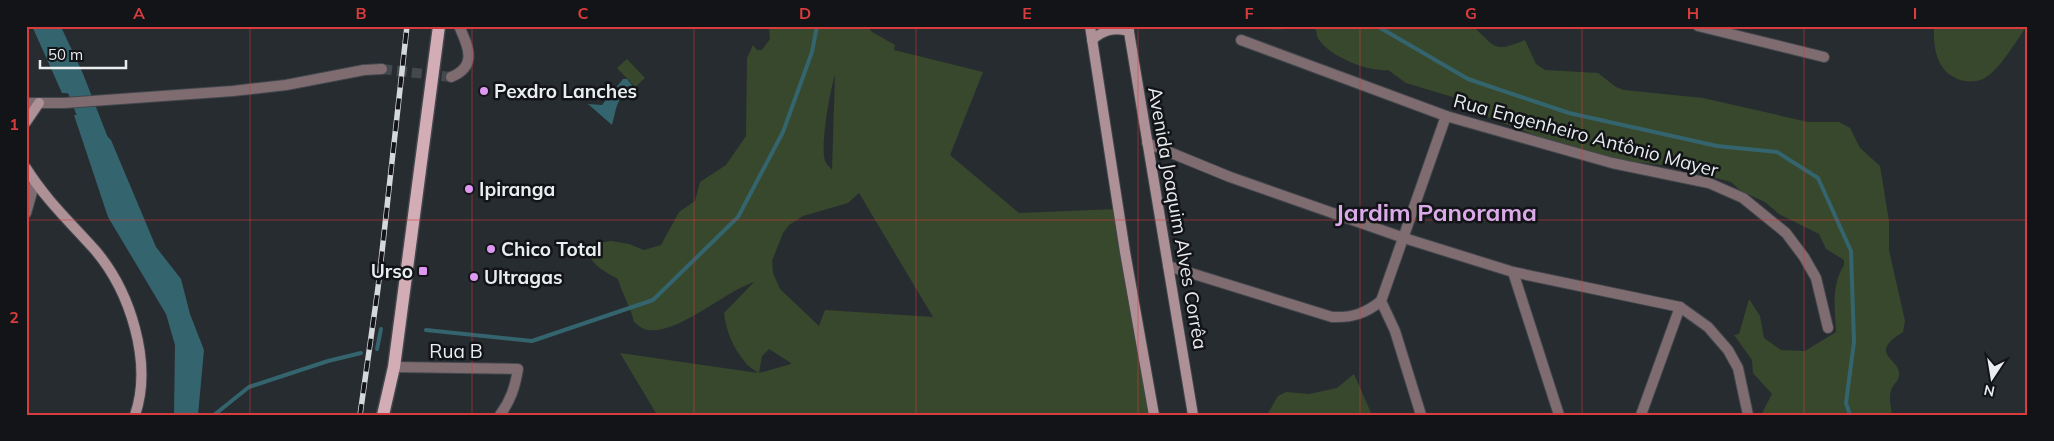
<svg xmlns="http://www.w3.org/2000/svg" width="2054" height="441" font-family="Mulish,sans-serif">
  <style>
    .green { fill: #38482c; fill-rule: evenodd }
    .water { fill: #34646d }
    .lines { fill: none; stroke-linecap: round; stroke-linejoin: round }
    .stream { stroke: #34646d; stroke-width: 4 }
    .river { stroke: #34646d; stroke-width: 21 }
    .minor-tunnel { stroke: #44494e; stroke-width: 10; stroke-dasharray: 10 5; stroke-linecap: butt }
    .minor-casing { stroke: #42474c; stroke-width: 12 }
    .secondary-casing { stroke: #42474c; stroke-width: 12 }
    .primary-casing { stroke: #42474c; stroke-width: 15 }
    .minor { stroke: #7f6c71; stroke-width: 10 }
    .secondary { stroke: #ae9197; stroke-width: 10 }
    .primary { stroke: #d3adb5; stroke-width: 12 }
    .rail-casing { stroke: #d5d9dc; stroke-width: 5.5 }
    .rail { stroke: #121417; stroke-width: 4; stroke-dasharray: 11; stroke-linecap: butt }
    .grid { fill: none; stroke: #d83c3c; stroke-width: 1; stroke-opacity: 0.55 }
    .poi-dot { fill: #de98f2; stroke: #121417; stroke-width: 2 }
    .labels { text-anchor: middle; stroke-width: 5; stroke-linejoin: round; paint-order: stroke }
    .poi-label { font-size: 19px; font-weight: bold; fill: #e9edf0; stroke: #121417; text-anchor: start }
    .street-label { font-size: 19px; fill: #e9edf0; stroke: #121417 }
    .district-label { font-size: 24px; font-weight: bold; fill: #dbaae8; stroke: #121417 }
    .neatline { fill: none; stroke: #d83c3c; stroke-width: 2 }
    .grid-label { font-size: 16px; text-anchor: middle; font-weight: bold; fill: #d83c3c }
  </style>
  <rect width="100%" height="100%" fill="#272c31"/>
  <g class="green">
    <path d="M769,26H867L872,32L895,45L894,50L983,72L950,155L1019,213L1118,209L1149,415H657L620,353L758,373C754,369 748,367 745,362C733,348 726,331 724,313L754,282C725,291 673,339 644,329C641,328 637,324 634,322C631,307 622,294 618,279C606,272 583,262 591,244L611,241L629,244L644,250L661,245L679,212L695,201L700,182L726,165L746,136L747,58L753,45L757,50H762L770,39ZM835,75L832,170C830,167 826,164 825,161C820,146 830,90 835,75ZM859,193L933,317L825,310L819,326L780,289L773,273L772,261L783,233L789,225L803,216L848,203ZM769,349L791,363V364L759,373L762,356Z"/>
    <path d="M1255,26H1305C1287,29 1272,32 1255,26Z"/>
    <path d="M1309,26H1473C1496,48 1494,53 1525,40L1536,64L1545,70L1598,73L1616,87L1624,90L1703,98L1808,122H1839L1850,128L1860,148L1880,166L1889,221V250L1905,321L1903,332C1866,355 1901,358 1899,375C1899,381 1894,383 1892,388C1888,396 1891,406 1892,415H1761L1772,394L1753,373L1752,360L1734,335L1739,334L1749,299L1760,316L1764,338L1781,350L1805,351L1836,332C1835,308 1831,286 1844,265V260L1826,249L1819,234L1779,214L1765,202L1741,191L1731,182L1671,166L1617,160L1573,150L1485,116L1466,101L1406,83L1388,70C1369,72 1331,57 1320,41C1317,38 1317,34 1316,30Z"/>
    <path d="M1934,26H2027C2016,41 1999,71 1983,79C1977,82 1967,82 1960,80C1937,72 1933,49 1934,26Z"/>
    <path d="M627,59L645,78L635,87L617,68Z"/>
    <path d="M1354,374L1372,415H1267L1278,396L1286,392L1309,394L1337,388Z"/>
  </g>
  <g class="water">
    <path d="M32,26H53L77,70L82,94L62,93Z"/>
    <path d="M623,79H627L636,90C616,93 617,108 612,125L588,104L602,105Z"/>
    <path d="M97,114L96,125L111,140L156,247L181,279L190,314L204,350L198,415H174L175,345L166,314L108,217L74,115Z"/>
  </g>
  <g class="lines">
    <g class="stream">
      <path d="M1377,26L1468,79L1569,113L1717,146L1777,152L1818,178L1851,251L1854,342L1846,403L1850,415"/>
      <path d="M426,330L532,341L653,300L738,217L783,132L812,52L817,26"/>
      <path d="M377,349L381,329"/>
      <path d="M214,415L249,387L328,361L361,353"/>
    </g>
    <path class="river" d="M49,26L73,77L98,141"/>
    <path class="minor-tunnel" d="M382,69L451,77"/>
    <defs>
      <g id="minor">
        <path d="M1698,26L1824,57"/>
        <path d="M1241,40L1446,116L1612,163L1709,183L1743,198L1786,233L1804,257L1816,278L1828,328"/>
        <path d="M451,77C478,66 468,46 459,26"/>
        <path d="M26,103H64L233,91L286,85L364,70L382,69"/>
        <path d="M1147,143L1230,177L1404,238L1513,272L1680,307L1708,327L1728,350L1738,368L1748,415"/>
        <path d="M26,213L35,182"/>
        <path d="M1168,266L1332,317C1353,318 1366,313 1381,301"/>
        <path d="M1513,272L1559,415"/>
        <path d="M394,367L518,369C515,387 511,400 500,415"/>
        <path d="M1421,415L1395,331L1381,301L1446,116"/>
        <path d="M1641,415L1680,307"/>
      </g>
      <g id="secondary">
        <path d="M1090,26L1125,252L1154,415"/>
        <path d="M1128,26L1193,415"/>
        <path d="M1092,40C1103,30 1114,27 1129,31"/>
        <path d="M26,122L39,103"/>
        <path d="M26,168C46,200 70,222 95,250C130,291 153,362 135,415"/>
      </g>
      <path id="primary" d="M383,415L394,367L439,26"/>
    </defs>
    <use href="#minor" class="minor-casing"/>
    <use href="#secondary" class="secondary-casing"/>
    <use href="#primary" class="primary-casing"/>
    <use href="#minor" class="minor"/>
    <use href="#secondary" class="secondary"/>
    <use href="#primary" class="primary"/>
    <defs>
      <path id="rail" d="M360,415L378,288L407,26"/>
    </defs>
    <use href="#rail" class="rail-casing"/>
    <use href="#rail" class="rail"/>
  </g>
  <path class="grid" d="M250,26V415M472,26V415M694,26V415M916,26V415M1138,26V415M1360,26V415M1582,26V415M1804,26V415M26,220H2028"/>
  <g class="poi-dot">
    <circle cx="484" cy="91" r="5"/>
    <circle cx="469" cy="189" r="5"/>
    <circle cx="491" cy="249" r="5"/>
    <rect x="418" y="266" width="10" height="10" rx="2.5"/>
    <circle cx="474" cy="277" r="5"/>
  </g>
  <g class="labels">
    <g class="poi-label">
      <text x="494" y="98">Pexdro Lanches</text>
      <text x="479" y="196">Ipiranga</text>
      <text x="501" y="256">Chico Total</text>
      <text x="413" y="278" text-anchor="end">Urso</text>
      <text x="484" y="284">Ultragas</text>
    </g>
    <g class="street-label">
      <text transform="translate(1586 135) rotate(15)" y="7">Rua Engenheiro Antônio Mayer</text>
      <text transform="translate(1178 218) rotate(80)" y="7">Avenida Joaquim Alves Corrêa</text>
      <text x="456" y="358">Rua B</text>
    </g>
    <g class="district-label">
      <text x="1436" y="221">Jardim Panorama</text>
    </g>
  </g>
  <rect width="2054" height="441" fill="none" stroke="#121417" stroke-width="55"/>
  <g transform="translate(1992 378) rotate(192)" stroke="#121417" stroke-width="4" paint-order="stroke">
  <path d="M0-4L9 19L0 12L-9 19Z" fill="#e9edf0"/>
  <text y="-8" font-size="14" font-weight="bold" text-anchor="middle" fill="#e9edf0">N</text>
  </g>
  <path d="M40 60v8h86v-8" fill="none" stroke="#e9edf0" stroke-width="2.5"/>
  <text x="48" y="60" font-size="15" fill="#e9edf0" stroke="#121417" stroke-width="4" paint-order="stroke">50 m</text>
  <rect x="28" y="28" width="1998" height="386" class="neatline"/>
  <g class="grid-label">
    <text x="139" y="19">A</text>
    <text x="361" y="19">B</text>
    <text x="583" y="19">C</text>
    <text x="805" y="19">D</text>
    <text x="1027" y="19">E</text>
    <text x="1249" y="19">F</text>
    <text x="1471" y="19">G</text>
    <text x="1693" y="19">H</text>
    <text x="1915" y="19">I</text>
    <text x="14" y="130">1</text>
    <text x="14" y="323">2</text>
  </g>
</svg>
